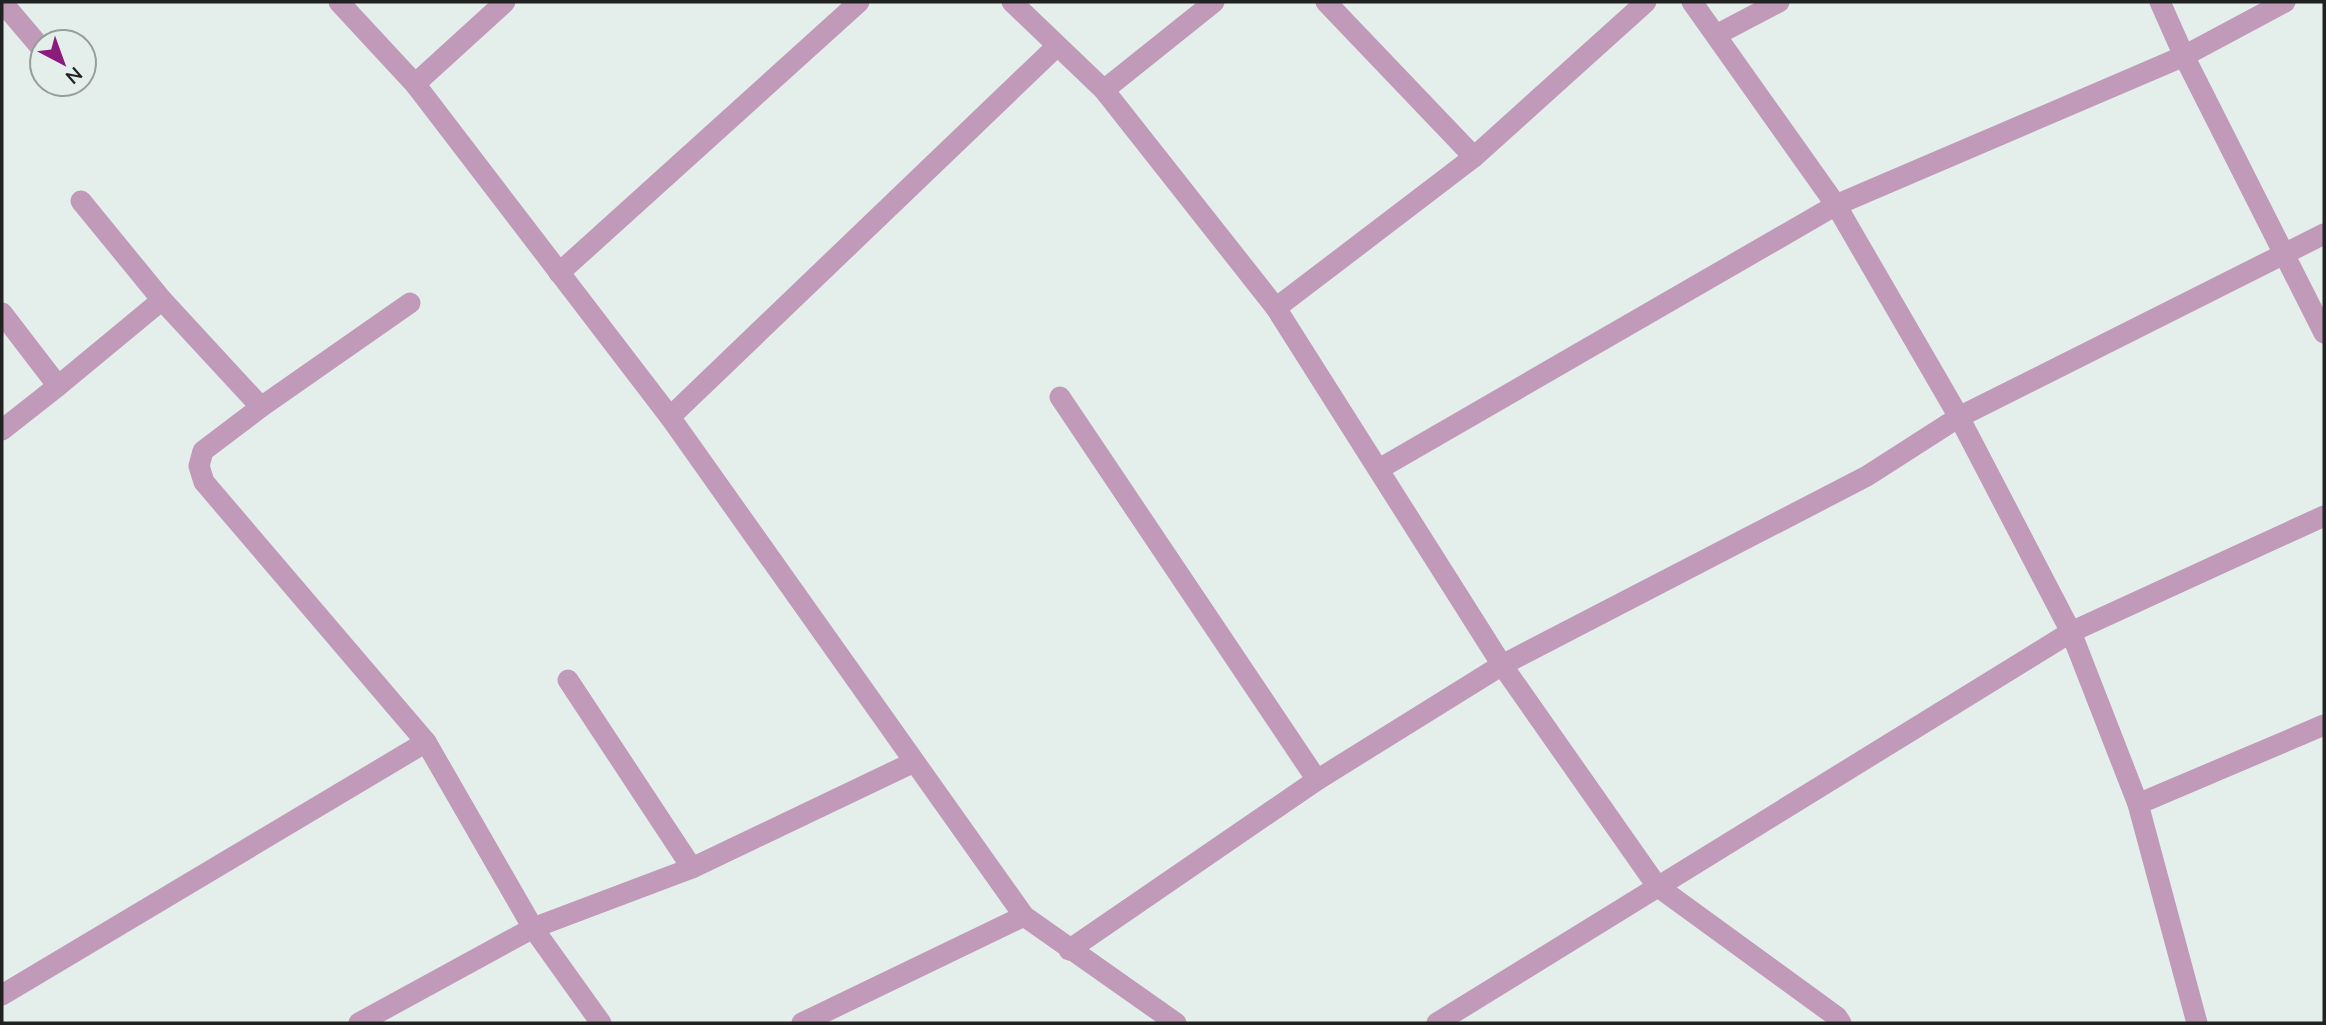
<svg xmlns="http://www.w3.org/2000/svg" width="2326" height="1025" font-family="Mulish,sans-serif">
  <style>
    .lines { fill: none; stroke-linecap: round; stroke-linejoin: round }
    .minor { stroke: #c09ab8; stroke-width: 21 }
  </style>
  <rect width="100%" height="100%" fill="#e4efeb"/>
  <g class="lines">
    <g class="minor">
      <path d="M2,2L42,49"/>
      <path d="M339,2L415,84L670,417L1024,916L1176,1023"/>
      <path d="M1012,2L1104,90L1276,308L1502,665L1657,886L1837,1017L1841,1023"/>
      <path d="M1326,2L1474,157"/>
      <path d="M1692,2L1836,205L1959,417L2071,632L2138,804L2197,1023"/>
      <path d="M2160,2L2184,56L2324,333"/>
      <path d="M1716,35L1779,2"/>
      <path d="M415,84L505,2"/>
      <path d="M1104,90L1214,2"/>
      <path d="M81,201L162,300L261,407L410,303"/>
      <path d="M559,273L859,2"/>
      <path d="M1276,308L1474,157L1646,2"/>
      <path d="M2,313L58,386"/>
      <path d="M1060,397L1317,780"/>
      <path d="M261,407L203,451L199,466L204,482L426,742L533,928L601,1023"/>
      <path d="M670,417L1057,46"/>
      <path d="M2,430L58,386L162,300"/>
      <path d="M1379,469L1836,205L2184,56L2285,2"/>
      <path d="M568,680L692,868"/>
      <path d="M2138,804L2324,725"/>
      <path d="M1069,950L1317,780L1502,665L1867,476L1959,417L2324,234"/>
      <path d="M2,995L426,742"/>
      <path d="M359,1023L533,928L692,868L914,762"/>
      <path d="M802,1023L1024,916"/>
      <path d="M1437,1023L2071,632L2324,516"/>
    </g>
  </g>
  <rect width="2326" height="1025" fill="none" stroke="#202322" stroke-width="7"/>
  <g transform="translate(63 63) rotate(139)"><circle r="33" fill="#e4efeb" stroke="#969d9b" stroke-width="2"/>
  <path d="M0-5L12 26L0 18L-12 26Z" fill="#8c1b7e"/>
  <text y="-10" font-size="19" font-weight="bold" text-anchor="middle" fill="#202322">N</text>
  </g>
</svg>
